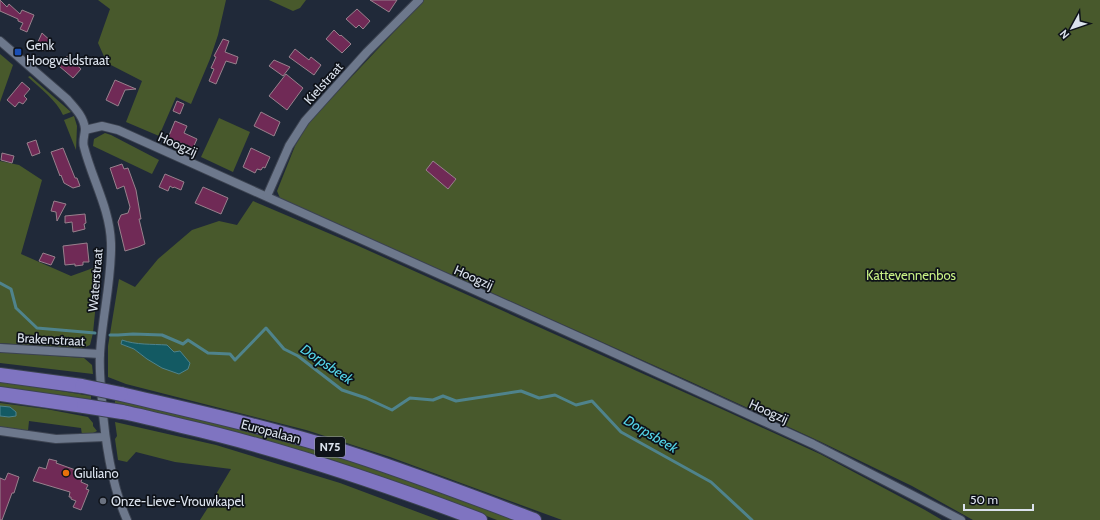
<svg xmlns="http://www.w3.org/2000/svg" width="1100" height="520" font-family="Cabin,sans-serif">
  <style>
    .green { fill: #48592c; fill-rule: evenodd }
    .water { fill: #135a63; stroke: #4f838c }
    .lines { fill: none; stroke-linecap: round; stroke-linejoin: round }
    .stream { stroke: #4f838c; stroke-width: 3 }
    .building { fill: #702a56; stroke: #98818d }
    .street-casing { stroke: #3c4351; stroke-width: 10 }
    .highway-casing { stroke: #3c4351; stroke-width: 16 }
    .street { stroke: #6d788c; stroke-width: 8 }
    .highway { stroke: #7f74c1; stroke-width: 14 }
    .highway-bridge-casing { stroke: #3c4351; stroke-width: 16; stroke-linecap: butt }
    .highway-bridge { stroke: #7f74c1; stroke-width: 14 }
    .transit-dot { fill: #1a4fb4; stroke: #0e1219; stroke-width: 1.5 }
    .food-dot { fill: #e8710a; stroke: #0e1219; stroke-width: 1.5 }
    .worship-dot { fill: #6b7280; stroke: #0e1219; stroke-width: 1.5 }
    .labels { text-anchor: middle; stroke-width: 3.5; stroke-linejoin: round; paint-order: stroke }
    .shield { fill: #0e1219; stroke: #9ea4ad; stroke-width: 1 }
    .shield-label { font-size: 12px; font-weight: bold; fill: #dbe2ed }
    .poi-label { font-size: 13px; fill: #dbe2ed; stroke: #0e1219; text-anchor: start }
    .street-label { font-size: 13px; fill: #dbe2ed; stroke: #0e1219 }
    .park-label { font-size: 13px; fill: #c8f185; stroke: #0e1219 }
    .water-label { font-size: 14px; font-style: italic; fill: #54d4e7; stroke: #0e1219 }
  </style>
  <rect width="100%" height="100%" fill="#202939"/>
  <g class="green">
    <path d="M98,0H226L218,35L210,59L191,104L176,97L159,136L126,122L142,81L107,63L98,43L110,9Z"/>
    <path d="M269,0H306L300,8L293,11Z"/>
    <path d="M424,0H1100V520H973L912,486L819,441L689,381L280,198L277,191L295,146L309,122Z"/>
    <path d="M0,54L13,65L0,102Z"/>
    <path d="M30,76L71,112L63,115C57,101 39,87 28,77Z"/>
    <path d="M74,116L77,126L76,150L64,120Z"/>
    <path d="M219,118L250,132L233,172L201,157Z"/>
    <path d="M105,133L111,135L159,160L152,174L93,146L94,139Z"/>
    <path d="M0,161L19,165L42,180L21,254L71,276L96,267L97,292L93,333L90,345L83,348L74,349L0,343Z"/>
    <path d="M253,201L354,244L726,411L820,454L925,510L942,520H562L390,457L306,430L126,384L108,377V346L119,279L135,287L158,259L192,230L219,221L237,225ZM122,340L133,344H154L174,353L147,359L134,349L121,344Z"/>
    <path d="M0,352L84,358L92,365L93,374L0,363Z"/>
    <path d="M0,381L91,396V401L0,387Z"/>
    <path d="M115,400C189,415 263,432 335,455C397,475 457,498 518,520H497L415,489L330,459L258,438L115,404Z"/>
    <path d="M0,403L46,409L88,417L93,423V426L97,431L91,434L82,435L81,428L29,421L28,431L0,427V416L9,417L10,407L0,406Z"/>
    <path d="M115,422L216,445L340,483L439,520H200L209,506L231,469L175,462L136,452L127,462L118,460L115,439L117,436Z"/>
  </g>
  <g class="water">
    <path d="M122,340C136,345 152,344 167,345L174,352L180,351L190,363L188,369L179,374L162,368L147,359L134,349L121,344Z"/>
    <path d="M0,406L10,407L16,412V416L9,417L0,416Z"/>
  </g>
  <g class="lines">
    <g class="stream">
      <path d="M0,283L11,289L16,308L37,328L95,333"/>
      <path d="M110,335H118L133,334L162,335L183,344L188,340L208,353L230,354L235,360L266,328L284,349L298,356L342,390L366,398L392,410L410,398L433,400L443,396L456,401L521,391L539,398L555,395L576,405L592,401L621,432L711,482L752,520"/>
    </g>
  </g>
  <g class="building">
    <path d="M0,0L7,7L9,4L20,14L22,10L34,15L27,32L20,29L23,23L18,21V19L0,11Z"/>
    <path d="M370,0H397L389,12Z"/>
    <path d="M357,9L370,21L363,29L359,25L356,28L346,19Z"/>
    <path d="M334,30L340,36L341,35L351,44L342,53L326,39Z"/>
    <path d="M42,33L53,43L50,51L47,50L42,51L37,44Z"/>
    <path d="M223,39L229,41L225,52L238,57L236,64L226,61L216,84L209,81L214,69L211,68L216,57L214,56Z"/>
    <path d="M295,49L309,60L311,57L321,65L314,75L289,57Z"/>
    <path d="M67,56L81,69L73,78L59,66Z"/>
    <path d="M274,60L290,67L283,76L269,66Z"/>
    <path d="M286,74L303,88L287,110L269,96Z"/>
    <path d="M115,80L136,89L125,90L118,106L106,100Z"/>
    <path d="M22,82L30,89L24,96L27,99L23,104L19,102L15,107L7,100Z"/>
    <path d="M177,101L184,104L180,114L173,111Z"/>
    <path d="M261,112L280,122L274,136L254,126Z"/>
    <path d="M175,121L187,126L184,133L197,139L193,148L168,138Z"/>
    <path d="M36,140L40,153L32,156L27,143Z"/>
    <path d="M63,148L75,178H77L80,186L73,188L64,183L61,175L60,176L51,152Z"/>
    <path d="M251,148L270,157L265,168L263,167L261,170L257,169L255,173L243,167Z"/>
    <path d="M2,153L14,156L12,163L1,160Z"/>
    <path d="M433,161L456,179L448,189L426,170Z"/>
    <path d="M122,164L124,169L128,168L136,190L141,219H139L145,244L138,247L125,251L118,222L121,215L128,213L130,207L124,186L117,189L110,168Z"/>
    <path d="M165,174L184,182L181,190L174,187L173,188L170,186L168,191L159,187Z"/>
    <path d="M203,187L228,198L221,214L195,203Z"/>
    <path d="M54,201L66,204L57,221L56,212L51,211Z"/>
    <path d="M85,214L86,223L84,224L85,229L73,232L72,222L65,223V216Z"/>
    <path d="M87,243L89,262H83V265L75,266V264L65,265L63,246Z"/>
    <path d="M43,253L55,257L51,265L39,261Z"/>
    <path d="M49,459L57,461L56,463L84,473L81,482L88,485L86,489L89,490L81,510L73,507L76,501L71,499V497H69L70,492L33,481L39,467L46,469Z"/>
    <path d="M8,473L19,477L14,493H12L2,520H0V478L5,480Z"/>
  </g>
  <g class="lines">
    <defs>
      <g id="street">
        <path d="M0,41L67,99C75,108 84,117 85,129C85,135 82,141 84,147C92,179 110,209 111,243C112,280 102,317 100,354C99,370 101,386 102,402C105,441 111,484 127,520"/>
        <path d="M85,130L102,126L118,130L601,347L813,444L961,520"/>
        <path d="M267,196L289,146L305,121L367,52L419,0"/>
        <path d="M0,348L100,354"/>
        <path d="M0,431L56,439L105,437"/>
      </g>
      <g id="highway">
        <path d="M0,375L82,386"/>
        <path d="M0,394L84,406"/>
        <path d="M121,394C193,411 266,427 336,449C403,470 468,495 534,520"/>
        <path d="M122,412C142,416 162,421 182,426C283,449 382,483 480,520"/>
      </g>
    </defs>
    <use href="#street" class="street-casing"/>
    <use href="#highway" class="highway-casing"/>
    <use href="#street" class="street"/>
    <use href="#highway" class="highway"/>
    <defs>
      <g id="highway-bridge">
        <path d="M82,386L121,394"/>
        <path d="M84,406L122,412"/>
      </g>
    </defs>
    <use href="#highway-bridge" class="highway-bridge-casing"/>
    <use href="#highway-bridge" class="highway-bridge"/>
  </g>
  <rect class="transit-dot" x="14" y="48" width="8" height="8" rx="2"/>
  <circle class="food-dot" cx="66" cy="473" r="4"/>
  <circle class="worship-dot" cx="103" cy="501" r="4"/>
  <g class="labels">
    <rect class="shield" x="315" y="437" width="30" height="20" rx="3"/>
    <g class="shield-label">
      <text x="330" y="451">N75</text>
    </g>
    <g class="poi-label">
      <text x="26" y="50">Genk<tspan x="26" dy="15">Hoogveldstraat</tspan></text>
      <text x="74" y="478">Giuliano</text>
      <text x="111" y="506">Onze-Lieve-Vrouwkapel</text>
    </g>
    <g class="street-label">
      <text transform="translate(323 83) rotate(-48)" y="5">Kielstraat</text>
      <text transform="translate(178 144) rotate(24)" y="5">Hoogzij</text>
      <text transform="translate(474 277) rotate(24)" y="5">Hoogzij</text>
      <text transform="translate(95 280) rotate(-85)" y="5">Waterstraat</text>
      <text transform="translate(51 339) rotate(3)" y="5">Brakenstraat</text>
      <text transform="translate(769 411) rotate(24)" y="5">Hoogzij</text>
      <text transform="translate(271 431) rotate(15)" y="5">Europalaan</text>
    </g>
    <g class="park-label">
      <text x="911" y="280">Kattevennenbos</text>
    </g>
    <g class="water-label">
      <text transform="translate(327 364) rotate(34)" y="5">Dorpsbeek</text>
      <text transform="translate(651 434) rotate(31)" y="5">Dorpsbeek</text>
    </g>
  </g>
  <g transform="translate(1072 28) rotate(230)" stroke="#0e1219" stroke-width="3" paint-order="stroke">
  <path d="M0-3L7 15L0 10L-7 15Z" fill="#dbe2ed"/>
  <text y="-6" font-size="11" font-weight="bold" text-anchor="middle" fill="#dbe2ed">N</text>
  </g>
  <path d="M964 504v6h69v-6" fill="none" stroke="#dbe2ed" stroke-width="2"/>
  <text x="970" y="504" font-size="12" fill="#dbe2ed" stroke="#0e1219" stroke-width="3" paint-order="stroke">50 m</text>
</svg>
